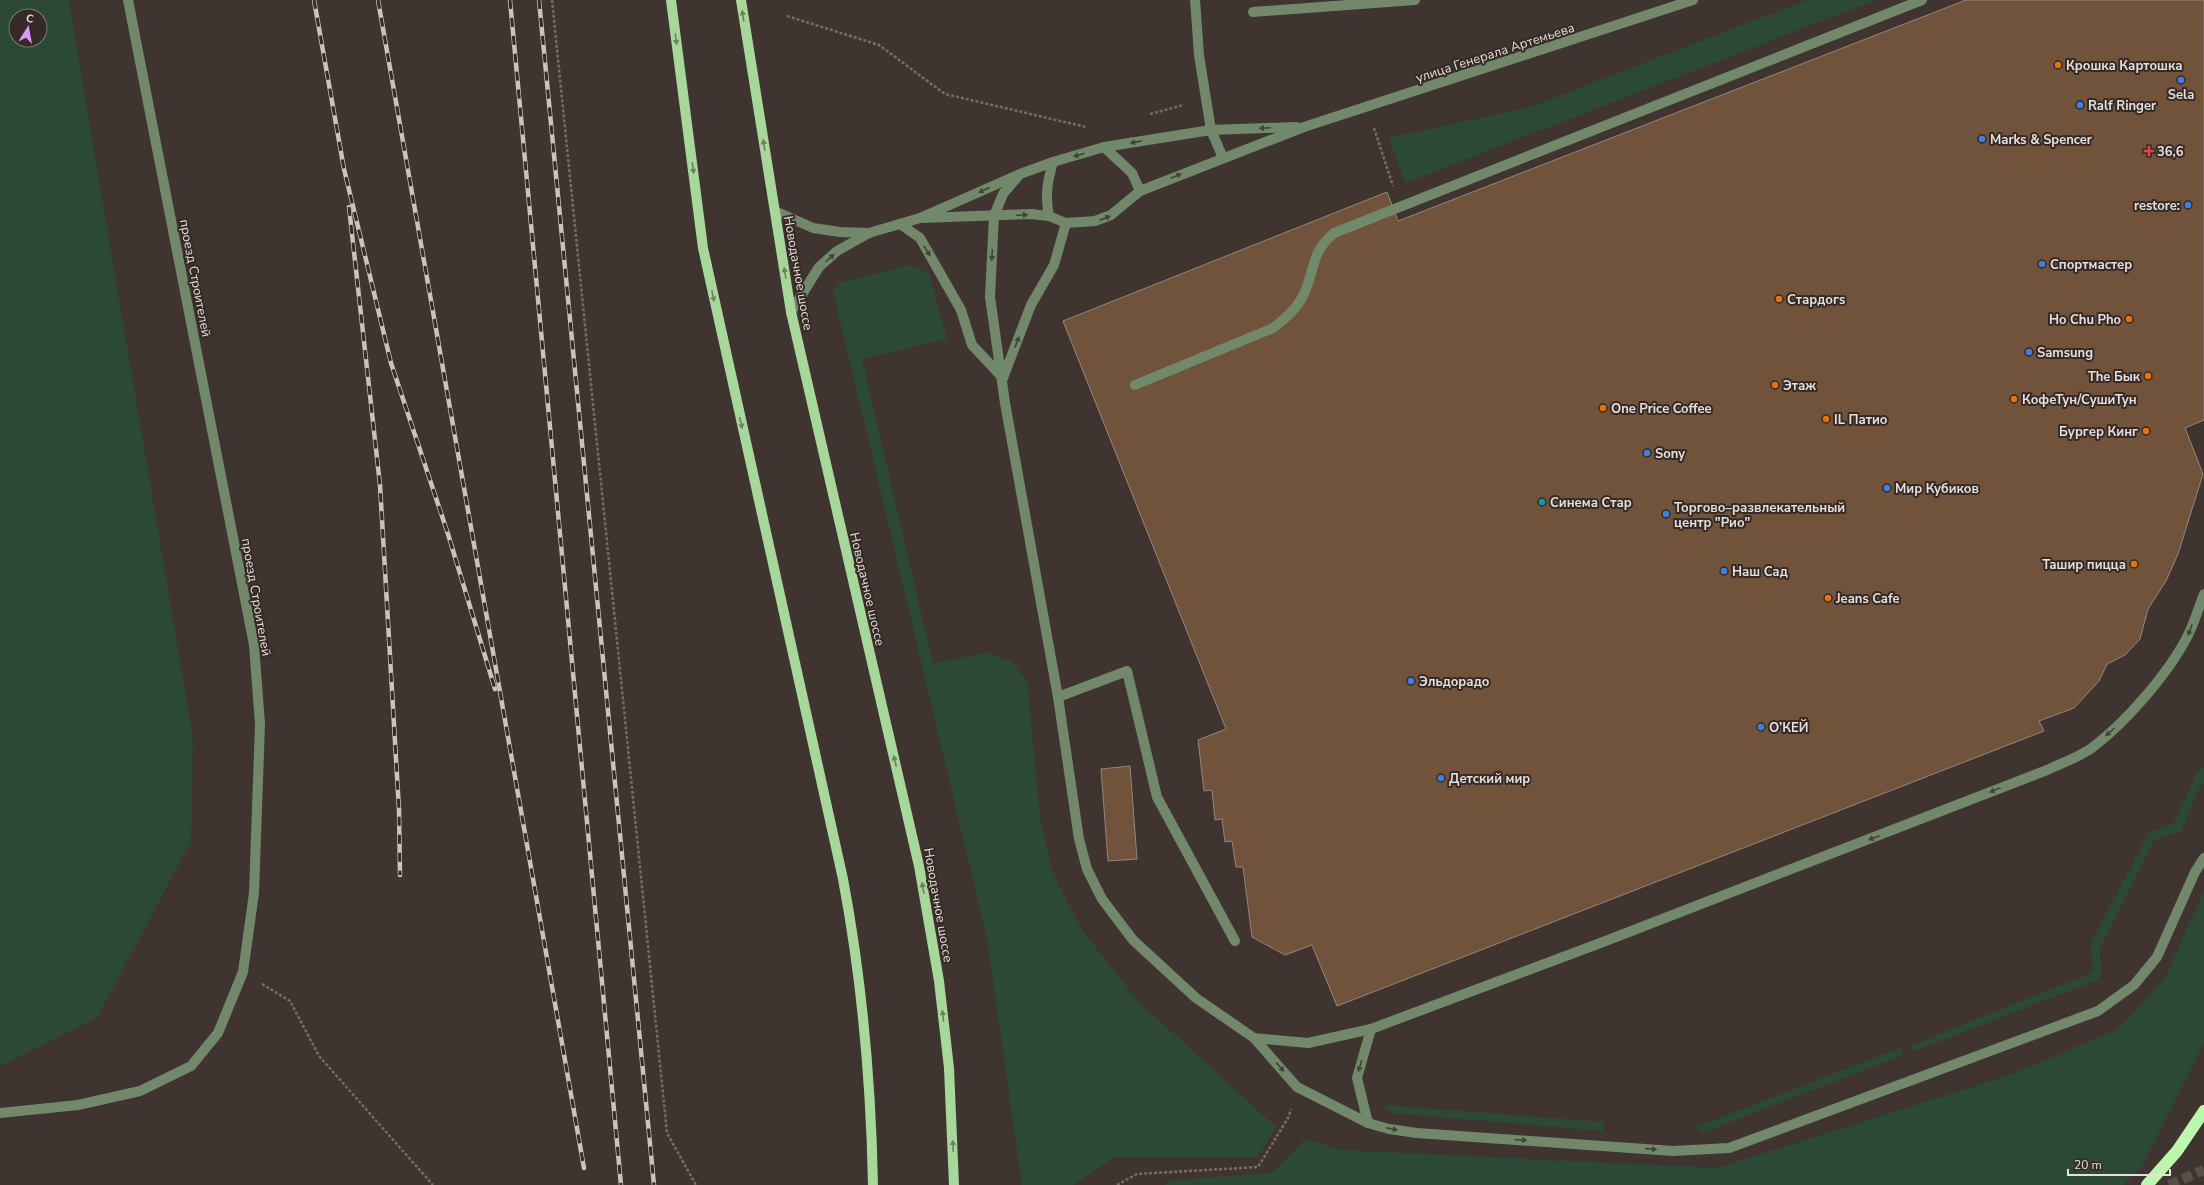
<svg xmlns="http://www.w3.org/2000/svg" width="2204" height="1185" font-family="'Nunito Sans',sans-serif">
  <style>
    .green { fill: #2c4937; fill-rule: evenodd }
    .building { fill: #71533b; stroke: #92877f }
    .lines { fill: none; stroke-linecap: round; stroke-linejoin: round }
    .major-tunnel { stroke: #594e4a; stroke-width: 10; stroke-dasharray: 10 5; stroke-linecap: butt }
    .path { stroke: #776c69; stroke-width: 2.5; stroke-dasharray: 3 2; stroke-linecap: butt }
    .minor { stroke: #71886a; stroke-width: 10 }
    .major { stroke: #a8d79b; stroke-width: 10 }
    .highway { stroke: #bdf7ae; stroke-width: 12 }
    .rail-casing { stroke: #cac3bf; stroke-width: 4.5 }
    .rail { stroke: #352a26; stroke-width: 3; stroke-dasharray: 9; stroke-linecap: butt }
    .oneway { fill: #6e8060 }
    .oneway2 { fill: #444237 }
    .food-dot { fill: #e8710a; stroke: #352a26; stroke-width: 1.5 }
    .shop-dot { fill: #3f7fe0; stroke: #352a26; stroke-width: 1.5 }
    .health-dot { fill: #e0444e; stroke: #352a26; stroke-width: 1.5 }
    .culture-dot { fill: #0f9aa8; stroke: #352a26; stroke-width: 1.5 }
    .labels { text-anchor: middle; stroke-width: 4; stroke-linejoin: round; paint-order: stroke }
    .street-label { font-size: 13px; fill: #e6dfdc; stroke: #352a26 }
    .poi-label { font-size: 13px; font-weight: bold; fill: #e6dfdc; stroke: #352a26; text-anchor: start }
  </style>
  <rect width="100%" height="100%" fill="#403430"/>
  <g class="green">
    <path d="M0,0H69L193,740L191,841L97,1018L0,1066ZM16,16H40V40H16Z"/>
    <path d="M1807,0H1876L1405,183L1389,138L1530,107Z"/>
    <path d="M909,265L929,273L947,339L862,359L933,664L986,652L1011,662L1027,680L1040,816L1052,872L1082,930L1138,1001L1276,1127L1258,1157H1115L1073,1185H1022L987,939L833,291L842,282Z"/>
    <path d="M2204,767V783L2200,786L2181,831L2154,841L2099,950L2102,972L2097,980L1913,1052L1910,1046L2089,974L2093,967L2090,945L2149,832L2174,823L2198,771Z"/>
    <path d="M2204,891V1042L2142,1166L2123,1185H1164L1174,1180L1272,1173L1305,1139L1341,1150L1717,1168L2010,1075L2118,1029L2165,978Z"/>
    <path d="M1900,1048L1903,1055L1702,1133L1696,1127Z"/>
    <path d="M1385,1105L1603,1122V1131L1389,1113Z"/>
  </g>
  <g class="building">
    <path d="M1966,0H2204V420L2185,428L2203,474L2178,554L2166,581L2148,609L2140,639L2125,655L2107,664L2099,681L2074,708L2039,721L2044,731L1337,1006L1312,945L1285,955L1252,937L1243,867H1236L1232,841L1225,842L1222,819L1215,820L1212,790L1204,791L1198,740L1226,729L1063,321L1387,192L1398,221Z"/>
    <path d="M1130,766L1137,859L1108,861L1101,769Z"/>
  </g>
  <g class="lines">
    <path class="major-tunnel" d="M2169,1185L2204,1170"/>
    <g class="path">
      <path d="M552,0L667,1133L696,1185"/>
      <path d="M787,16L879,45L945,94L1086,127"/>
      <path d="M1150,114L1184,105"/>
      <path d="M1374,128L1393,186"/>
      <path d="M262,984L290,1001L319,1056L433,1185"/>
      <path d="M1117,1185L1137,1174L1258,1167L1288,1118L1291,1109"/>
    </g>
    <g class="minor">
      <path d="M1195,0L1199,55L1211,130L1223,158"/>
      <path d="M1253,12L1415,0"/>
      <path d="M1104,147L1132,173L1140,191"/>
      <path d="M1020,174L1003,194L994,216L990,297L1005,403L1058,697L1079,839L1087,869L1102,899L1133,940L1196,998L1254,1038L1297,1087L1368,1123L1389,1129L1417,1133L1673,1151L1729,1148L2098,1011L2134,985L2157,957L2195,872L2204,858"/>
      <path d="M775,211L813,228L840,232L869,233"/>
      <path d="M1049,216C1045,195 1047,183 1053,162"/>
      <path d="M920,218L1031,214L1049,216L1066,223L1095,221L1111,215L1140,191L1304,127L1693,0"/>
      <path d="M900,224L920,238L961,310L972,345L1003,378"/>
      <path d="M791,312L819,267L837,251L869,233L920,218L1020,174L1053,162L1104,147L1211,130L1296,127"/>
      <path d="M1003,378L1031,305L1054,265L1066,223"/>
      <path d="M1135,385L1273,328C1286,318 1300,306 1306,289C1316,263 1312,252 1334,233L1922,0"/>
      <path d="M1058,697L1127,671L1157,797L1235,941"/>
      <path d="M1254,1038L1308,1043L1371,1029L1603,942L2047,770C2062,763 2080,757 2093,747C2125,723 2167,675 2186,639C2194,625 2198,609 2204,594"/>
      <path d="M0,1113L78,1105L140,1091L191,1066L218,1033L243,972L254,893L260,724L254,645L128,0"/>
      <path d="M1368,1123L1357,1078L1371,1029"/>
    </g>
    <g class="major">
      <path d="M671,0L703,248L843,879C862,980 871,1083 873,1185"/>
      <path d="M741,0L791,312L919,866L939,981L949,1068L954,1185"/>
    </g>
    <path class="highway" d="M2147,1185L2177,1151L2204,1111"/>
    <defs>
      <g id="rail">
        <path d="M314,0L344,169L391,363L448,534L495,689"/>
        <path d="M378,0L584,1168"/>
        <path d="M510,0L621,1185"/>
        <path d="M539,0L654,1185"/>
        <path d="M349,207L380,485L399,810L400,875"/>
      </g>
    </defs>
    <use href="#rail" class="rail-casing"/>
    <use href="#rail" class="rail"/>
  </g>
  <defs><path id="oneway-solid" d="M-6-.8H1V-3.2L6.5 0L1 3.2V.8H-6Z"/></defs>
  <g class="oneway">
    <use href="#oneway-solid" transform="translate(743 16) rotate(-99)"/>
    <use href="#oneway-solid" transform="translate(676 39) rotate(83)"/>
    <use href="#oneway-solid" transform="translate(764 145) rotate(-99)"/>
    <use href="#oneway-solid" transform="translate(693 168) rotate(83)"/>
    <use href="#oneway-solid" transform="translate(785 273) rotate(-99)"/>
    <use href="#oneway-solid" transform="translate(713 296) rotate(78)"/>
    <use href="#oneway-solid" transform="translate(741 423) rotate(77)"/>
    <use href="#oneway-solid" transform="translate(895 761) rotate(-103)"/>
    <use href="#oneway-solid" transform="translate(923 888) rotate(-100)"/>
    <use href="#oneway-solid" transform="translate(943 1016) rotate(-96)"/>
    <use href="#oneway-solid" transform="translate(953 1146) rotate(-93)"/>
  </g>
  <g class="oneway2">
    <use href="#oneway-solid" transform="translate(1265 128) rotate(178)"/>
    <use href="#oneway-solid" transform="translate(1136 142) rotate(171)"/>
    <use href="#oneway-solid" transform="translate(1079 155) rotate(164)"/>
    <use href="#oneway-solid" transform="translate(1176 176) rotate(-22)"/>
    <use href="#oneway-solid" transform="translate(984 190) rotate(156)"/>
    <use href="#oneway-solid" transform="translate(1022 215) rotate(-2)"/>
    <use href="#oneway-solid" transform="translate(1105 218) rotate(-21)"/>
    <use href="#oneway-solid" transform="translate(927 251) rotate(58)"/>
    <use href="#oneway-solid" transform="translate(992 255) rotate(93)"/>
    <use href="#oneway-solid" transform="translate(830 258) rotate(-42)"/>
    <use href="#oneway-solid" transform="translate(1017 342) rotate(-69)"/>
    <use href="#oneway-solid" transform="translate(2190 630) rotate(111)"/>
    <use href="#oneway-solid" transform="translate(2110 732) rotate(138)"/>
    <use href="#oneway-solid" transform="translate(1995 790) rotate(158)"/>
    <use href="#oneway-solid" transform="translate(1874 838) rotate(159)"/>
    <use href="#oneway-solid" transform="translate(1360 1066) rotate(106)"/>
    <use href="#oneway-solid" transform="translate(1280 1067) rotate(49)"/>
    <use href="#oneway-solid" transform="translate(1392 1129) rotate(11)"/>
    <use href="#oneway-solid" transform="translate(1521 1140) rotate(4)"/>
    <use href="#oneway-solid" transform="translate(1651 1149) rotate(4)"/>
  </g>
  <g class="food-dot">
    <circle cx="2058" cy="65" r="4"/>
    <circle cx="1779" cy="299" r="4"/>
    <circle cx="2129" cy="319" r="4"/>
    <circle cx="2148" cy="376" r="4"/>
    <circle cx="1775" cy="385" r="4"/>
    <circle cx="2014" cy="399" r="4"/>
    <circle cx="1603" cy="408" r="4"/>
    <circle cx="1826" cy="419" r="4"/>
    <circle cx="2146" cy="431" r="4"/>
    <circle cx="2134" cy="564" r="4"/>
    <circle cx="1828" cy="598" r="4"/>
  </g>
  <g class="shop-dot">
    <circle cx="2181" cy="80" r="4"/>
    <circle cx="2080" cy="105" r="4"/>
    <circle cx="1982" cy="139" r="4"/>
    <circle cx="2188" cy="205" r="4"/>
    <circle cx="2042" cy="264" r="4"/>
    <circle cx="2029" cy="352" r="4"/>
    <circle cx="1647" cy="453" r="4"/>
    <circle cx="1887" cy="488" r="4"/>
    <circle cx="1666" cy="514" r="4"/>
    <circle cx="1724" cy="571" r="4"/>
    <circle cx="1411" cy="681" r="4"/>
    <circle cx="1761" cy="727" r="4"/>
    <circle cx="1441" cy="778" r="4"/>
  </g>
  <path class="health-dot" d="M2147 145h4v4h4v4h-4v4h-4v-4h-4v-4h4z"/>
  <circle class="culture-dot" cx="1542" cy="502" r="4"/>
  <g class="labels">
    <g class="street-label">
      <text transform="translate(1495 52) rotate(-18)" y="5">улица Генерала Артемьева</text>
      <text transform="translate(799 273) rotate(80)" y="5">Новодачное шоссе</text>
      <text transform="translate(196 278) rotate(79)" y="5">проезд Строителей</text>
      <text transform="translate(868 589) rotate(77)" y="5">Новодачное шоссе</text>
      <text transform="translate(257 597) rotate(80)" y="5">проезд Строителей</text>
      <text transform="translate(939 905) rotate(80)" y="5">Новодачное шоссе</text>
    </g>
    <g class="poi-label">
      <text x="2066" y="70">Крошка Картошка</text>
      <text x="2181" y="99" text-anchor="middle">Sela</text>
      <text x="2088" y="110">Ralf Ringer</text>
      <text x="1990" y="144">Marks &amp; Spencer</text>
      <text x="2157" y="156">36,6</text>
      <text x="2180" y="210" text-anchor="end">restore:</text>
      <text x="2050" y="269">Спортмастер</text>
      <text x="1787" y="304">Стардогs</text>
      <text x="2121" y="324" text-anchor="end">Ho Chu Pho</text>
      <text x="2037" y="357">Samsung</text>
      <text x="2140" y="381" text-anchor="end">The Бык</text>
      <text x="1783" y="390">Этаж</text>
      <text x="2022" y="404">КофеТун/СушиТун</text>
      <text x="1611" y="413">One Price Coffee</text>
      <text x="1834" y="424">IL Патио</text>
      <text x="2138" y="436" text-anchor="end">Бургер Кинг</text>
      <text x="1655" y="458">Sony</text>
      <text x="1895" y="493">Мир Кубиков</text>
      <text x="1550" y="507">Синема Стар</text>
      <text x="1674" y="512">Торгово–развлекательный<tspan x="1674" dy="15">центр "Рио"</tspan></text>
      <text x="2126" y="569" text-anchor="end">Ташир пицца</text>
      <text x="1732" y="576">Наш Сад</text>
      <text x="1836" y="603">Jeans Cafe</text>
      <text x="1419" y="686">Эльдорадо</text>
      <text x="1769" y="732">О’КЕЙ</text>
      <text x="1449" y="783">Детский мир</text>
    </g>
  </g>
  <g transform="translate(28 28) rotate(11)"><circle r="19" fill="#352a26" stroke="#7c726f"/>
  <path d="M0-3L7 15L0 10L-7 15Z" fill="#da9af6"/>
  <text y="-6" font-size="11" font-weight="bold" text-anchor="middle" fill="#e6dfdc">С</text>
  </g>
  <path d="M2068 1169v6h102v-6" fill="none" stroke="#e6dfdc" stroke-width="2"/>
  <text x="2074" y="1169" font-size="12" fill="#e6dfdc" stroke="#352a26" stroke-width="3" paint-order="stroke">20 m</text>
</svg>
